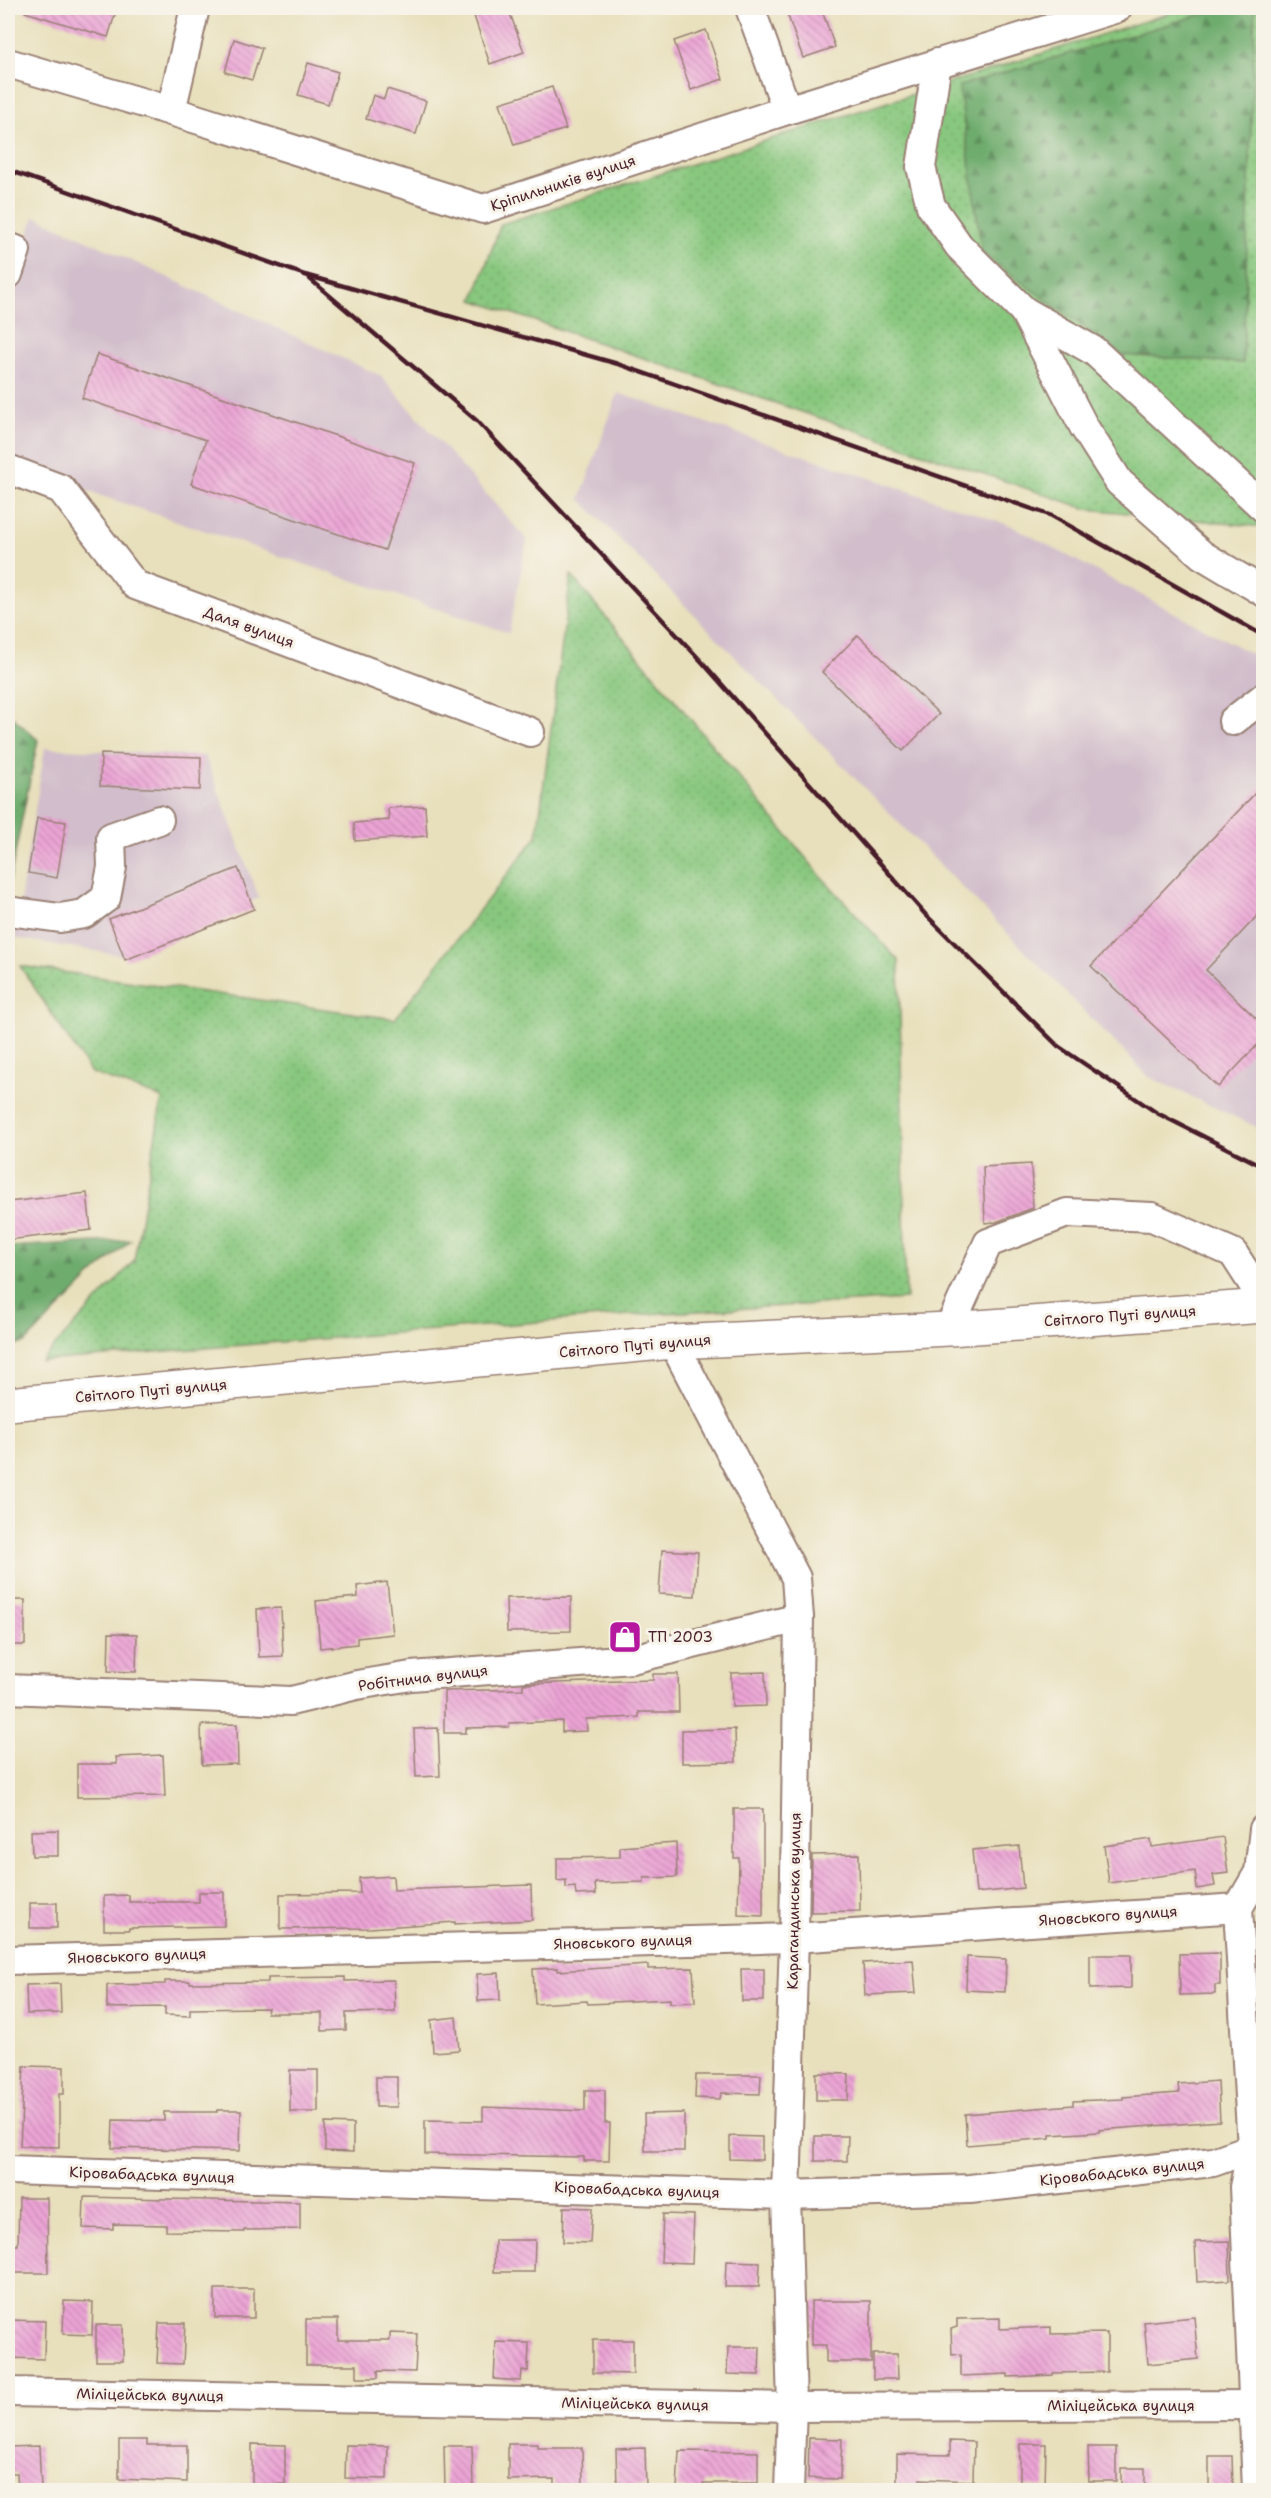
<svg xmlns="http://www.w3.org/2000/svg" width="1271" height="2498" font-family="'Shantell Sans',sans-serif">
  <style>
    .industrial { fill: #d1bdcb }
    .grass { fill: url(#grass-dots); stroke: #697354; stroke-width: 1.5 }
    .forest { fill: url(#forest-firs); stroke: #5c664c; stroke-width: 1.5 }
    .building { fill: url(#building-back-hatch) }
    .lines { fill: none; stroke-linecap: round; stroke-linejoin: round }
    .minor-casing { stroke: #998074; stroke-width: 32 }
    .major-casing { stroke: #998074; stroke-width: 36 }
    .minor { stroke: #fff; stroke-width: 28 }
    .major { stroke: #fff; stroke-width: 33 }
    .rail { stroke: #4a1f2b; stroke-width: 4.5 }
    .labels { text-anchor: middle; stroke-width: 6; stroke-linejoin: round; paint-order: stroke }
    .street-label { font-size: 15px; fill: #4a1f2b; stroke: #f7f3e8 }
    .poi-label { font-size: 15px; fill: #4a1f2b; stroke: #f7f3e8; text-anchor: start }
  </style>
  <defs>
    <pattern id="grass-dots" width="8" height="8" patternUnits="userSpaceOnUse" patternTransform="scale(1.5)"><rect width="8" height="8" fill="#88c77e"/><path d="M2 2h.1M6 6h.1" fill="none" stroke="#77aa6d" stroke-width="1.8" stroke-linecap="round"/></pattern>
    <pattern id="forest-firs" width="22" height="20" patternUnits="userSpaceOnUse" patternTransform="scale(1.5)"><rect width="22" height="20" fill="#6eac6d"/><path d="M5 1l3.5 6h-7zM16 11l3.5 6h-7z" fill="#5c8b5a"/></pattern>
    <pattern id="building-back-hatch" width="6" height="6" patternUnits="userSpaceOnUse" patternTransform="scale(1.5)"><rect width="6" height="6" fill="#eca4d6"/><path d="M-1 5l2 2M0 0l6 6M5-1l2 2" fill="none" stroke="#c185ae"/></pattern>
  </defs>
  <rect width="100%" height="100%" fill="#f7f3e8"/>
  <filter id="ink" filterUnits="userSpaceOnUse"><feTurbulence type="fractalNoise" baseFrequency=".0167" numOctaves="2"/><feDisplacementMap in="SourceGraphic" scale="12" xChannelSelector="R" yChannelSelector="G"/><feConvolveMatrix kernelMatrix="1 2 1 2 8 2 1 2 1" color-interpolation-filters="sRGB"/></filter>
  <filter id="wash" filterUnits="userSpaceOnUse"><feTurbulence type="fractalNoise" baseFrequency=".008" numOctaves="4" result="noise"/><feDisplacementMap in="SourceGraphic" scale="24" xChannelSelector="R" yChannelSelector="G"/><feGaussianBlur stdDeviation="1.35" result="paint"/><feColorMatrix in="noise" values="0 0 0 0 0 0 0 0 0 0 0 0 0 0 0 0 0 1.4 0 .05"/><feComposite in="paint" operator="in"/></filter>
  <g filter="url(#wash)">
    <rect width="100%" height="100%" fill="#e8e0bc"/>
    <g class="industrial">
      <path d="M35,216L381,376L527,540L509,633L75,487L8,462V292Z"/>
      <path d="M618,393L1012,526L1263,660V1130L1149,1077L580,499Z"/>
      <path d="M45,748L205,756L259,898L127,956L14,938Z"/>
    </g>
    <g class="grass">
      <path d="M1186,8H1263V527L1087,509L473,300L501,224Z"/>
      <path d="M571,575L820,875L899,961L906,1299L614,1316L41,1361L134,1261L162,1098L91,1073L20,966L395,1019L537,836Z"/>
    </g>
    <g class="forest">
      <path d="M1223,8H1255L1243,363L1122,355L982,253L959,86Z"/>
      <path d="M8,713L38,740L8,888Z"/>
      <path d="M131,1240L91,1276L25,1343L8,1347V1247Z"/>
    </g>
    <g id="blocks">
      <g class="building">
        <path d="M26,8H117L108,37L25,12Z"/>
        <path d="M498,8H508L524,52L490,64L474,16Z"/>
        <path d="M785,8H821L835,47L803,58Z"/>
        <path d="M706,30L723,79L691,90L674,41Z"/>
        <path d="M234,39L262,48L252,80L225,72Z"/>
        <path d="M308,63L338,72L328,104L298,95Z"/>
        <path d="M552,87L566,129L514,145L500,103Z"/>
        <path d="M387,89L426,101L416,134L366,119L373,95L384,99Z"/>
        <path d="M97,354L415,463L385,550L191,484L206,440L82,398Z"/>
        <path d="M858,635L939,714L903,751L822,672Z"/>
        <path d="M101,754L201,757L200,790L100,786Z"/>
        <path d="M1263,785V910L1206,970L1263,1025V1039L1218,1087L1091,966Z"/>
        <path d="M425,806L427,836L355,841L354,823L389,820L388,808Z"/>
        <path d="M37,818L66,822L57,878L28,873Z"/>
        <path d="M238,868L254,909L125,960L109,919Z"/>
        <path d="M1031,1164L1033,1208L996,1222L985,1223L983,1167Z"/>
        <path d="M87,1193L91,1230L8,1240V1202Z"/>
        <path d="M662,1550L698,1552L695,1596L659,1594Z"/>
        <path d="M387,1582L393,1634L357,1638V1644L320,1648L316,1601L358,1597L357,1586Z"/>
        <path d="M571,1597V1631L507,1632L506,1598Z"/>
        <rect x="8" y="1600" width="17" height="45"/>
        <path d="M281,1608L283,1656L259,1657L257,1609Z"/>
        <path d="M109,1633L137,1634L136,1672L108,1671Z"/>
        <path d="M765,1672L766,1706L732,1707L731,1673Z"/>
        <path d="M653,1674H678L679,1712H639V1717L586,1719L587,1731L562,1732V1721L509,1723V1727L466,1728V1733H444V1691L523,1689V1684L653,1680Z"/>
        <path d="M237,1724L238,1764L202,1765L201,1725Z"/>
        <path d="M438,1728L440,1776L416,1777L414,1729Z"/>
        <path d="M735,1729L736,1762L682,1763V1730Z"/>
        <path d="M163,1755L165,1796L77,1797V1764H117L116,1757Z"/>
        <path d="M734,1809H763V1916L738,1915L739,1858H734Z"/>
        <path d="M58,1830V1856H32L31,1831Z"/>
        <path d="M1223,1837L1228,1873L1213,1875L1215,1886L1197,1889L1195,1871L1109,1883L1104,1846L1151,1839L1152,1847Z"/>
        <path d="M676,1843L677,1877L644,1878V1882L595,1883L596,1894L576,1895L575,1887L566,1888V1880L557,1881V1858L620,1857V1847Z"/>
        <path d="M1019,1846L1023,1888L976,1893L972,1850Z"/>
        <path d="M859,1854L860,1911L811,1912L812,1855Z"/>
        <path d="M393,1876L394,1890L531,1885L532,1920L455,1924V1922L370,1928L280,1929V1894L360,1893L359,1878Z"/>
        <path d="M199,1892H224V1926L129,1928V1930H104V1896L129,1895V1902H199Z"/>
        <rect x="30" y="1903" width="27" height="25"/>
        <path d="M1220,1953V1985H1215V1994L1180,1995L1179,1954Z"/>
        <path d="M1090,1955H1131V1988L1090,1989Z"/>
        <path d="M967,1957L1006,1959L1005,1992L966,1990Z"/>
        <path d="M913,1960L916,1993L865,1995L863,1963Z"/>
        <path d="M648,1965V1969L693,1968L695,2002L670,2003V1999L612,2002V2003L588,2004L587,2001L535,2004L533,1969L558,1968V1971Z"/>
        <path d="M741,1969H764V2001H742Z"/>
        <path d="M499,1973L500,2000L478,2001L477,1974Z"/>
        <path d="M345,1977V1981L394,1980L395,2012L346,2013V2030L322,2031V2013H267L268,2008L190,2009V2016L165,2015V2007L107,2008V1985L165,1984V1981H190V1983L268,1982V1978Z"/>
        <path d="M60,1984L61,2013L27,2014L26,1985Z"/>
        <path d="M456,2017L459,2050L433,2052L431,2020Z"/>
        <path d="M24,2066L64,2067V2094H59V2147L20,2146Z"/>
        <rect x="290" y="2070" width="28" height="42"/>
        <path d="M816,2073L849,2074L848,2100H816Z"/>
        <path d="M696,2075H761L760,2094L721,2093L720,2099L695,2098Z"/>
        <rect x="376" y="2077" width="21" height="30"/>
        <path d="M1218,2081L1220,2121L1099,2130V2132L1050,2135V2138L967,2145L965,2114L1073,2105V2101L1123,2099V2097L1179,2093L1178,2084Z"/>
        <path d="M585,2090H605V2123H610L609,2161H584V2157L425,2154V2120L483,2121V2107L585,2111Z"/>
        <path d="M217,2110H241L240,2151L112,2148L113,2120L164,2121V2112H217Z"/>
        <path d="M684,2113V2151H645L644,2114Z"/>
        <path d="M325,2123L353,2124V2152L325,2151Z"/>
        <path d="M730,2136L762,2137V2160L730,2159Z"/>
        <path d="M815,2136H848L847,2161H815Z"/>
        <path d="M84,2197L300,2202V2229L244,2230V2232L166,2231V2225L113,2224V2229L83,2228Z"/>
        <path d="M19,2198H47L48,2273H8V2245H18Z"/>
        <path d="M564,2207L592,2208L590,2243L563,2242Z"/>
        <path d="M663,2214L694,2215L692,2263L661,2262Z"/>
        <path d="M495,2240H535L534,2272H494Z"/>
        <path d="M1229,2241L1230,2280L1197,2282L1195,2242Z"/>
        <path d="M726,2261L760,2262L759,2287H725Z"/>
        <rect x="215" y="2289" width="39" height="29"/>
        <path d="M64,2301L93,2302L92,2335L63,2334Z"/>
        <path d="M811,2301H871V2362H826V2345H811Z"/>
        <path d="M1194,2317L1198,2359L1148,2364L1144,2322Z"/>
        <path d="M1000,2318V2329L1051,2327V2334L1107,2333V2372L1053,2373V2375L1008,2377V2374L961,2376V2354L952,2355L951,2329L957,2327V2319Z"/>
        <path d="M306,2319H338V2340H390V2333L417,2334L415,2372L378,2371V2378H357V2365H306Z"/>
        <path d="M8,2320L45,2321L44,2359L8,2358Z"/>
        <path d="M159,2323H185L183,2364L157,2363Z"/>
        <rect x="96" y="2325" width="27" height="36"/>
        <path d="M593,2340H633V2374L593,2373Z"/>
        <path d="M496,2342L529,2343L528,2371L522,2370L521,2381L494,2379Z"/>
        <path d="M728,2347H760L759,2375L727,2374Z"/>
        <path d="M873,2354H897L898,2379H873Z"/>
        <path d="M809,2438L842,2439L840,2479L808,2478Z"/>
        <path d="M119,2440H147V2445H187V2482L119,2479Z"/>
        <path d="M950,2441L974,2442L973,2481L920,2479V2490H897V2454L950,2455Z"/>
        <path d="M252,2444L285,2445V2484H252Z"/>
        <path d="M508,2444H537V2448H582L583,2485L554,2486V2479L508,2480Z"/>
        <path d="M1020,2444H1046L1045,2487L1020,2486Z"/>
        <path d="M346,2445L388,2446L387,2479L345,2478Z"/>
        <path d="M39,2446L41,2490H18L17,2473H8V2447Z"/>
        <path d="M444,2446H472L473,2489L445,2490Z"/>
        <path d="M1088,2447H1116V2481H1089Z"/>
        <path d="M645,2448L646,2486L617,2487L616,2449Z"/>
        <path d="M679,2451L758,2452V2483H703V2490L677,2489Z"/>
        <path d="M1209,2456H1232L1233,2488H1209Z"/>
        <rect x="1121" y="2468" width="24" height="22"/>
      </g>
    </g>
  </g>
  <g filter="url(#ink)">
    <use href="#blocks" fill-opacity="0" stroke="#998074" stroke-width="1.5"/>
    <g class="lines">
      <defs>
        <g id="minor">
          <path d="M750,8L787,110"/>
          <path d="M8,63L171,111L483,209L787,110L1117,8"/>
          <path d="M937,63L921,167L931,206L959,246L1024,311L1094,351L1264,508"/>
          <path d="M171,111L195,8"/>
          <path d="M8,247L16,250L8,274"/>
          <path d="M1024,311L1084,427L1119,482L1202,555L1264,592"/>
          <path d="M8,469L61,489L135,585L530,732"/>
          <path d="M1233,721L1264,697"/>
          <path d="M8,911L60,918L84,914L106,898L112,867L111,837L159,820"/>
          <path d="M949,1329L988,1243L1067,1213L1152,1217L1233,1253L1264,1301"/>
          <path d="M673,1342L796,1578L799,1618L794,1938L786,2195L792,2407L789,2490"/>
          <path d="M8,1689L291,1701L357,1685L411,1676L632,1659L799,1618"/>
          <path d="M8,1960L794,1938L1238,1908"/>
          <path d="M8,2170L786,2195L970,2189L1213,2162L1252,2148L1264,2147"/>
          <path d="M8,2392L792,2407L1264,2405"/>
          <path d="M1257,2490L1244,2187L1252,2148L1238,1908L1259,1872L1264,1829"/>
        </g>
        <path id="major" d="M8,1404L673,1342L949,1329L1264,1306"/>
      </defs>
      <use href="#minor" class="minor-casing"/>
      <use href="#major" class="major-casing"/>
      <use href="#minor" class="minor"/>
      <use href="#major" class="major"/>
      <g class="rail">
        <path d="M8,170L305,275L618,364L1052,516L1264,636"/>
        <path d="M310,279L477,421L703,663L925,914L1058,1046L1157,1113L1264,1167"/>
      </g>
    </g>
  </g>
  <defs>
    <symbol id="shop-square" viewBox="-11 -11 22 22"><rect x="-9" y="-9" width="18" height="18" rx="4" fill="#b5179e" stroke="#f7f3e8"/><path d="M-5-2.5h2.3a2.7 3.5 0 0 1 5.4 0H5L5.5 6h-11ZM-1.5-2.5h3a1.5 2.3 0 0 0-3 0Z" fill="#fff"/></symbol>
  </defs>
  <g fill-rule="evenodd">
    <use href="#shop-square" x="606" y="1618" width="38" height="38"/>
  </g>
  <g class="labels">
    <g class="street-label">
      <text transform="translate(563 183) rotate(-18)" y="5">Кріпильників вулиця</text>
      <text transform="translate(249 627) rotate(20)" y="5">Даля вулиця</text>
      <text transform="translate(1120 1316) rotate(-4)" y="5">Світлого Путі вулиця</text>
      <text transform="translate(635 1346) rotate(-5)" y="5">Світлого Путі вулиця</text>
      <text transform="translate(151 1391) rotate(-5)" y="5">Світлого Путі вулиця</text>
      <text transform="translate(423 1678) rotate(-7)" y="5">Робітнича вулиця</text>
      <text transform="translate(794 1901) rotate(-89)" y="5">Карагандинська вулиця</text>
      <text transform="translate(1108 1916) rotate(-4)" y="5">Яновського вулиця</text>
      <text transform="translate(623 1942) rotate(-2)" y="5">Яновського вулиця</text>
      <text transform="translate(137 1956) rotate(-2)" y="5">Яновського вулиця</text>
      <text transform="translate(1122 2172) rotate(-6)" y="5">Кіровабадська вулиця</text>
      <text transform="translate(152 2175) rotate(2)" y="5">Кіровабадська вулиця</text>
      <text transform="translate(637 2190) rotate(2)" y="5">Кіровабадська вулиця</text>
      <text transform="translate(150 2395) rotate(1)" y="5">Міліцейська вулиця</text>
      <text transform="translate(635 2404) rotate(1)" y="5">Міліцейська вулиця</text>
      <text x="1121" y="2411">Міліцейська вулиця</text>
    </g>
    <g class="poi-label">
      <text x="648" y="1642">ТП 2003</text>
    </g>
  </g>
  <rect width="1271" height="2498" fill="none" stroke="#f7f3e8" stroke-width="30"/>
</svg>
